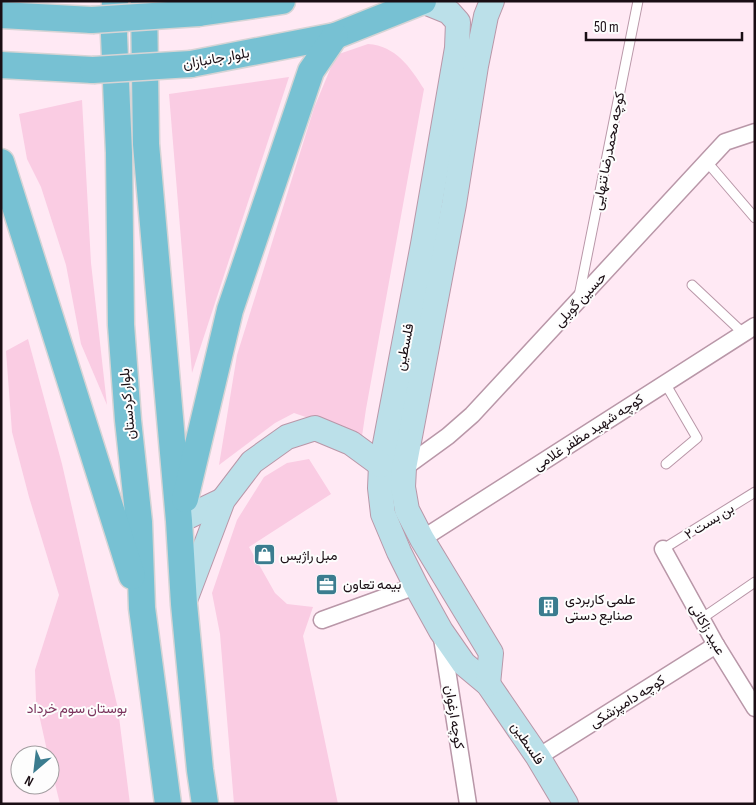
<svg xmlns="http://www.w3.org/2000/svg" width="756" height="805" font-family="'Sofia Sans Condensed',Vazirmatn,sans-serif">
  <style>
    .green { fill: #facce3 }
    .lines { fill: none; stroke-linecap: round; stroke-linejoin: round }
    .lane-casing { stroke: #b997a8; stroke-width: 11 }
    .street-casing { stroke: #b997a8; stroke-width: 19 }
    .secondary-casing { stroke: #b997a8; stroke-width: 26 }
    .primary-casing { stroke: #d6d4d5; stroke-width: 29 }
    .lane { stroke: #fff; stroke-width: 9 }
    .street { stroke: #fff; stroke-width: 16 }
    .secondary { stroke: #bbe0e9; stroke-width: 24 }
    .primary { stroke: #77c1d3; stroke-width: 26 }
    .primary-bridge-casing { stroke: #d6d4d5; stroke-width: 29; stroke-linecap: butt }
    .primary-bridge { stroke: #77c1d3; stroke-width: 26 }
    .labels { text-anchor: middle; stroke-width: 4; stroke-linejoin: round; paint-order: stroke }
    .street-label { font-size: 14px; fill: #1a0e14; stroke: #fdfdfd }
    .poi-label { font-size: 14px; fill: #1a0e14; stroke: #fdfdfd; text-anchor: start }
    .park-label { font-size: 14px; fill: #7c355e; stroke: #fdfdfd }
  </style>
  <rect width="100%" height="100%" fill="#ffe9f4"/>
  <g class="green">
    <path d="M368,44C396,46 410,67 424,89L366,409L361,443L335,427L294,413L275,423L219,465L237,355L314,108L336,55Z"/>
    <path d="M289,77L192,373L169,94Z"/>
    <path d="M82,100L91,263L107,405L81,344L66,265L41,187L27,159L19,114Z"/>
    <path d="M28,339L62,464L118,709L130,804H60L50,763V755H48L36,701L35,670L59,595L29,497L12,432L6,351Z"/>
    <path d="M309,459L331,494L249,547L275,593L287,604L313,607L303,636L338,804H234L220,634L212,593L237,520L264,477L287,463Z"/>
  </g>
  <g class="lines">
    <defs>
      <g id="lane">
        <path d="M707,162L755,218"/>
        <path d="M692,285L743,333"/>
        <path d="M579,296L638,1"/>
        <path d="M665,383L697,438L666,464"/>
        <path d="M663,549L755,492"/>
        <path d="M701,619L755,582"/>
      </g>
      <g id="street">
        <path d="M399,467L404,468L448,436L472,415L725,142L755,132"/>
        <path d="M422,539L755,326"/>
        <path d="M663,549L716,645L755,708"/>
        <path d="M322,620L416,586"/>
        <path d="M442,638L468,804"/>
        <path d="M538,757L716,645"/>
      </g>
      <g id="secondary">
        <path d="M422,1L449,12L458,22L457,48L423,244L381,465L380,488L383,514L399,552L416,586L441,631L464,664L488,684L538,757L566,804"/>
        <path d="M179,521L223,500"/>
        <path d="M184,603L223,500L252,462L287,437L315,428L351,443L381,465"/>
        <path d="M488,684L491,653L422,539L407,510L403,487L404,468L454,204L476,66L486,16L492,1"/>
      </g>
      <g id="primary">
        <path d="M115,1L114,35L119,153L121,325L128,420L139,522L142,608L168,804"/>
        <path d="M144,1L146,144L179,521L184,604L200,770L205,804"/>
        <path d="M199,13L282,1"/>
        <path d="M1,15L92,20"/>
        <path d="M191,64L335,36L423,1"/>
        <path d="M1,65L93,70"/>
        <path d="M1,162L132,576"/>
        <path d="M185,499L230,310L311,71L335,36"/>
      </g>
    </defs>
    <use href="#lane" class="lane-casing"/>
    <use href="#street" class="street-casing"/>
    <use href="#secondary" class="secondary-casing"/>
    <use href="#primary" class="primary-casing"/>
    <use href="#lane" class="lane"/>
    <use href="#street" class="street"/>
    <use href="#secondary" class="secondary"/>
    <use href="#primary" class="primary"/>
    <defs>
      <g id="primary-bridge">
        <path d="M92,20L199,13"/>
        <path d="M93,70L191,64"/>
      </g>
    </defs>
    <use href="#primary-bridge" class="primary-bridge-casing"/>
    <use href="#primary-bridge" class="primary-bridge"/>
  </g>
  <defs>
    <symbol id="shop-square" viewBox="-11 -11 22 22"><rect x="-9" y="-9" width="18" height="18" rx="4" fill="#3b7c8f" stroke="#fdfdfd"/><path d="M-5-2.5h2.3a2.7 3.5 0 0 1 5.4 0H5L5.5 6h-11ZM-1.5-2.5h3a1.5 2.3 0 0 0-3 0Z" fill="#fff"/></symbol>
    <symbol id="office-square" viewBox="-11 -11 22 22"><rect x="-9" y="-9" width="18" height="18" rx="4" fill="#3b7c8f" stroke="#fdfdfd"/><path d="M-6-3h4V-5.5h4V-3h4V5H-6ZM-1-4.5V-3h2v-1.5ZM-6 0V1H6V0Z" fill="#fff"/></symbol>
    <symbol id="building-square" viewBox="-11 -11 22 22"><rect x="-9" y="-9" width="18" height="18" rx="4" fill="#3b7c8f" stroke="#fdfdfd"/><path d="M-4-6H4V6H1V3H-1V6H-4ZM-2.5-4.3h1.7v1.8h-1.7ZM.8-4.3h1.7v1.8H.8ZM-2.5-1h1.7V.8h-1.7ZM.8-1h1.7V.8H.8Z" fill="#fff"/></symbol>
  </defs>
  <g fill-rule="evenodd">
    <use href="#shop-square" x="252" y="542" width="25" height="25"/>
    <use href="#office-square" x="314" y="572" width="25" height="25"/>
    <use href="#building-square" x="536" y="594" width="25" height="25"/>
  </g>
  <g class="labels">
    <g class="street-label">
      <text transform="translate(216 58) rotate(-10)" y="5">بلوار جانبازان</text>
      <text transform="translate(608 151) rotate(-79)" y="5">کوچه محمدرضا تنهایی</text>
      <text transform="translate(580 299) rotate(-47)" y="5">حسین گویلی</text>
      <text transform="translate(404 347) rotate(-79)" y="5">فلسطین</text>
      <text transform="translate(127 404) rotate(-95)" y="5">بلوار کردستان</text>
      <text transform="translate(588 432) rotate(-33)" y="5">کوچه شهید مظفر غلامی</text>
      <text transform="translate(709 521) rotate(-32)" y="5">بن بست ۲</text>
      <text transform="translate(708 629) rotate(60)" y="5">عبید زاکانی</text>
      <text transform="translate(627 701) rotate(-32)" y="5">کوچه دامپزشکی</text>
      <text transform="translate(455 717) rotate(81)" y="5">کوچه ارغوان</text>
      <text transform="translate(528 743) rotate(56)" y="5">فلسطین</text>
    </g>
    <g class="poi-label">
      <text x="280" y="560">مبل راژیس</text>
      <text x="343" y="589">بیمه تعاون</text>
      <text x="565" y="604">علمی کاربردی<tspan x="565" dy="16">صنایع دستی</tspan></text>
    </g>
    <g class="park-label">
      <text x="77" y="713">بوستان سوم خرداد</text>
    </g>
  </g>
  <rect width="756" height="805" fill="none" stroke="#1a0e14" stroke-width="5"/>
  <g transform="translate(35 770) rotate(208)"><circle r="24" fill="#fdfdfd" stroke="#a29da0"/>
  <path d="M0-4L9 19L0 12L-9 19Z" fill="#3b7c8f"/>
  <text y="-8" font-size="14" font-weight="bold" text-anchor="middle" fill="#1a0e14">N</text>
  </g>
  <path d="M586 32v8h156v-8" fill="none" stroke="#1a0e14" stroke-width="2.5"/>
  <text x="594" y="32" font-size="15" fill="#1a0e14" stroke="#fdfdfd" stroke-width="4" paint-order="stroke">50 m</text>
</svg>
